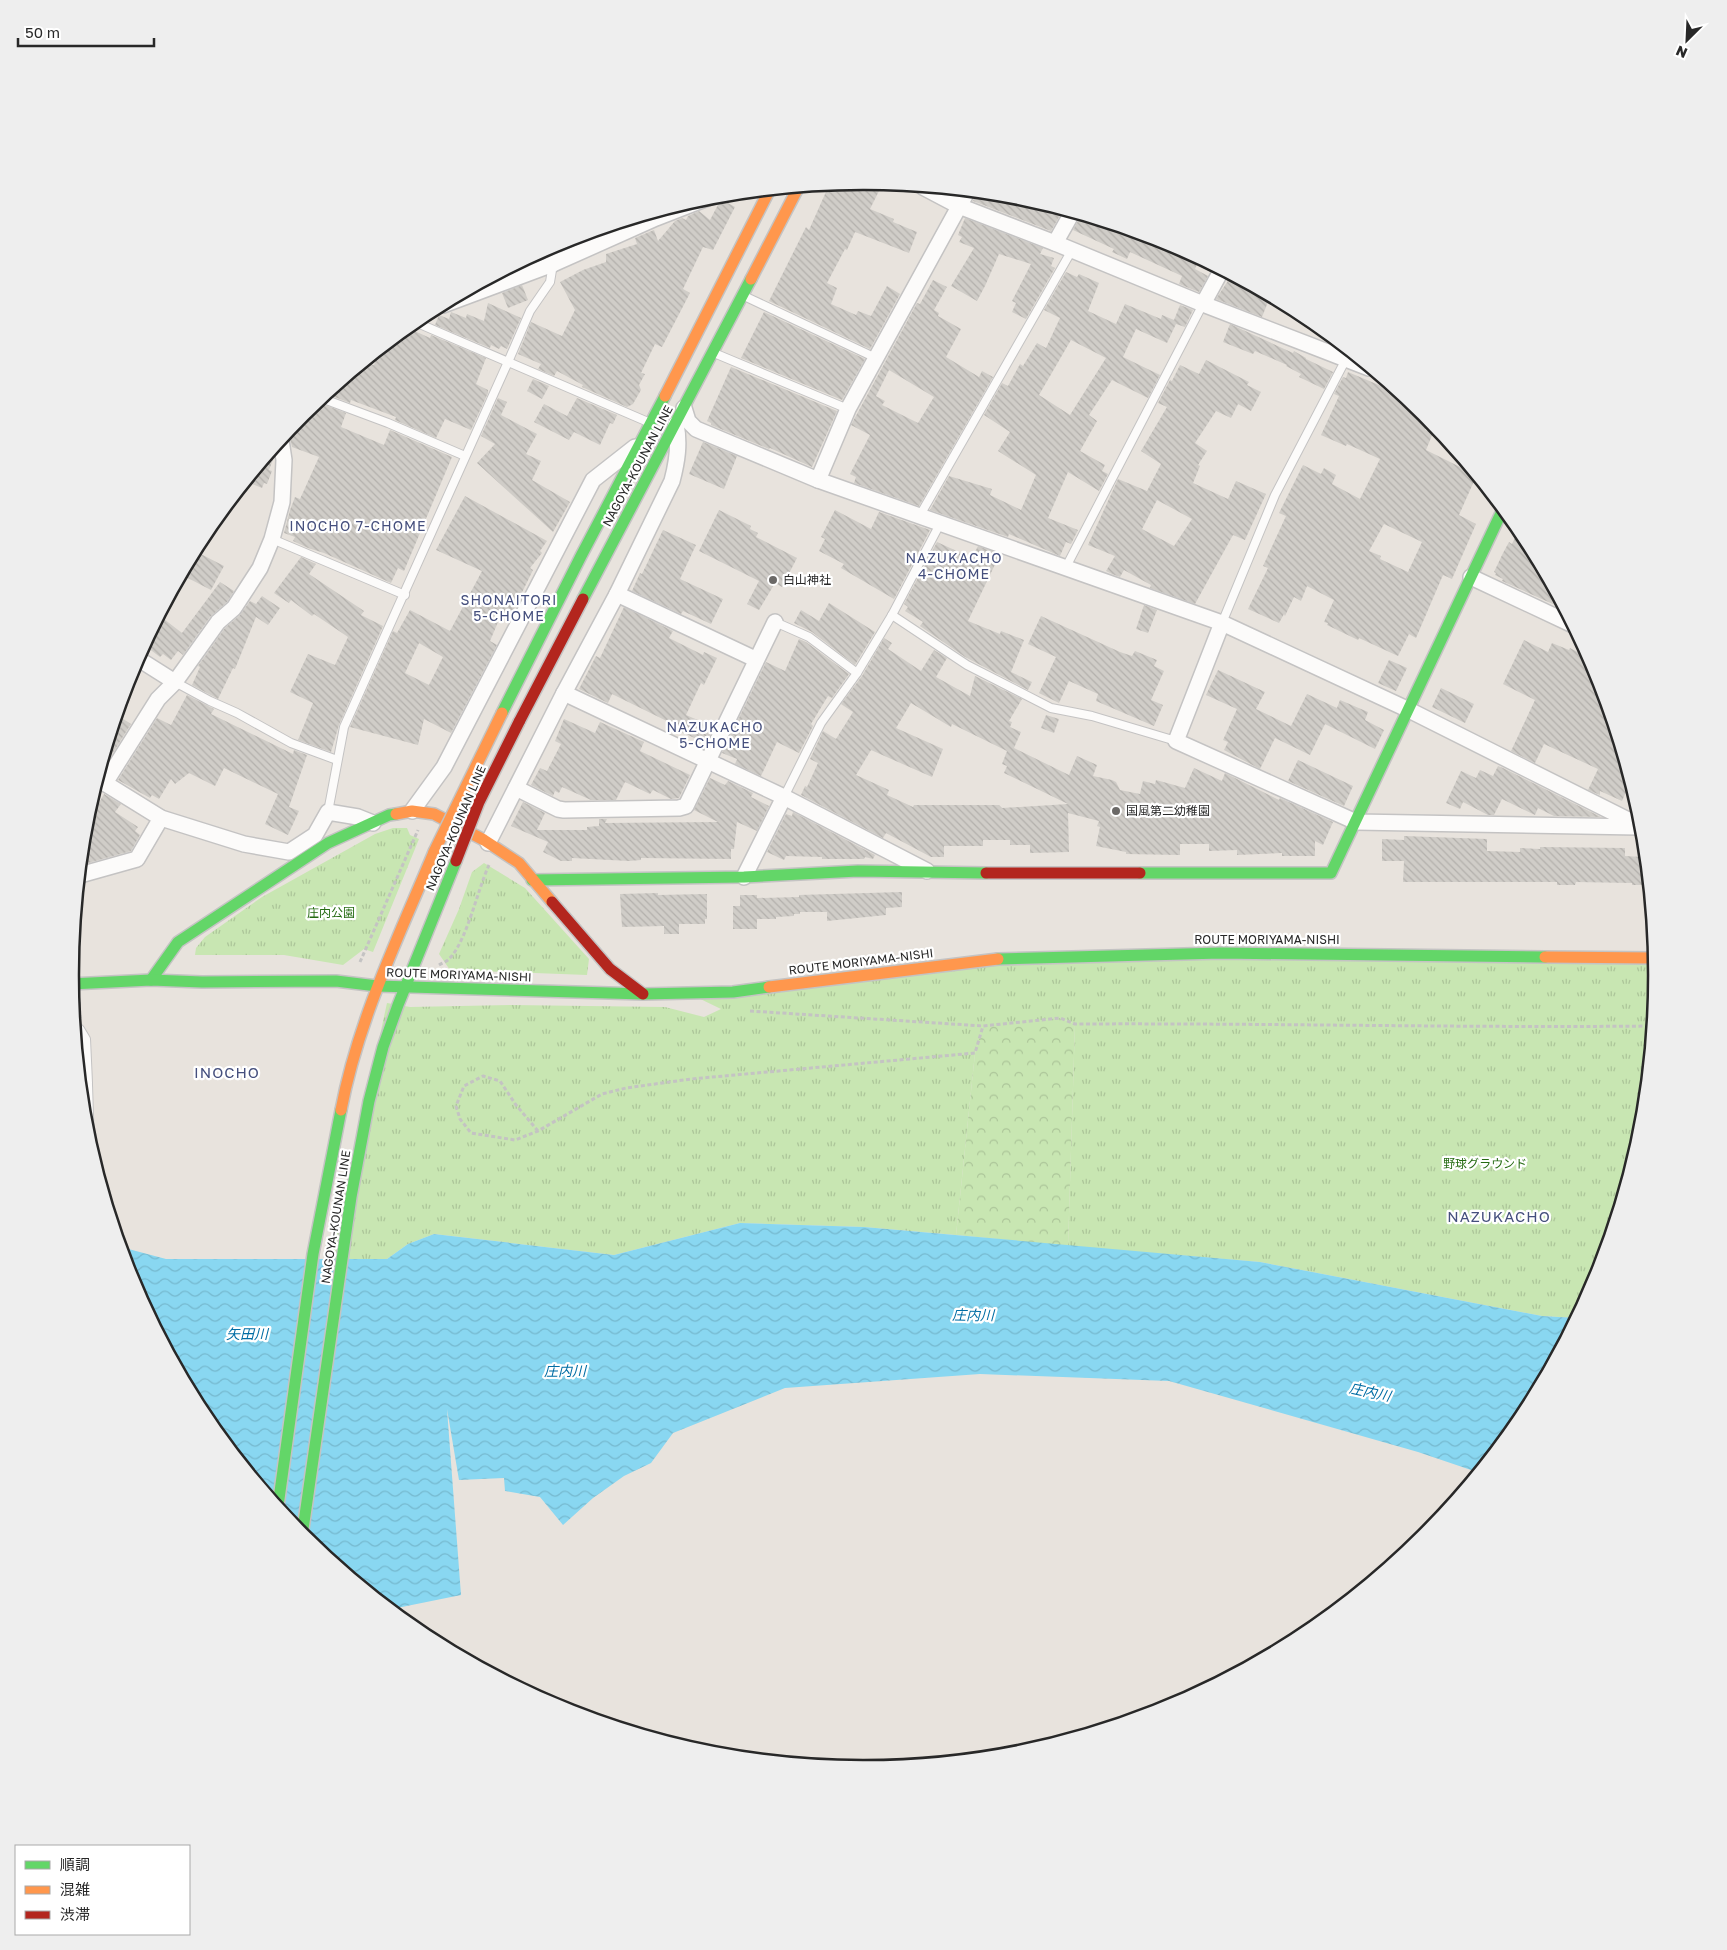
<svg xmlns="http://www.w3.org/2000/svg" width="1727" height="1950" font-family="'Golos Text','Noto Sans JP',sans-serif">
  <style>
    .grass { fill: url(#grass-tufts) }
    .forest { fill: url(#forest-crowns) }
    .water { fill: url(#water-waves) }
    .building { fill: url(#building-back-hatch); fill-rule: evenodd }
    .lines { fill: none; stroke-linecap: round; stroke-linejoin: round }
    .lane-casing { stroke: #c4c3c3; stroke-width: 10 }
    .street-casing { stroke: #c4c3c3; stroke-width: 18 }
    .fast-casing { stroke: #c4c3c3; stroke-width: 14 }
    .slow-casing { stroke: #c4c3c3; stroke-width: 14 }
    .jam-casing { stroke: #c4c3c3; stroke-width: 14 }
    .path { stroke: #c4c3c3; stroke-width: 3; stroke-dasharray: 4 2.5; stroke-linecap: butt }
    .lane { stroke: #fcfbfa; stroke-width: 8 }
    .street { stroke: #fcfbfa; stroke-width: 15 }
    .fast { stroke: #63d668; stroke-width: 11 }
    .slow { stroke: #ff974d; stroke-width: 11 }
    .jam { stroke: #b3261e; stroke-width: 11 }
    .slow-bridge-casing { stroke: #c4c2c0; stroke-width: 14; stroke-linecap: butt }
    .jam-bridge-casing { stroke: #c4c2c0; stroke-width: 14; stroke-linecap: butt }
    .slow-bridge { stroke: #ff974d; stroke-width: 11 }
    .jam-bridge { stroke: #b3261e; stroke-width: 11 }
    .poi-dot { fill: #6b6967; stroke: #fff; stroke-width: 2 }
    .labels { text-anchor: middle; stroke-width: 4.5; stroke-linejoin: round; paint-order: stroke }
    .street-label { font-size: 12px; fill: #282828; stroke: #fff }
    .poi-label { font-size: 12px; fill: #282828; stroke: #fff; text-anchor: start }
    .park-label { font-size: 12px; fill: #256b12; stroke: #fff }
    .neighbourhood-label { font-size: 14px; letter-spacing: 1px; fill: #454f7d; stroke: #fff }
    .water-label { font-size: 14px; font-style: italic; fill: #016da4; stroke: #fff }
    .quarter-label { font-size: 15px; letter-spacing: 1px; fill: #454f7d; stroke: #fff }
    .rim { fill: none; stroke: #282828; stroke-width: 2.5 }
  </style>
  <defs>
    <pattern id="grass-tufts" width="24" height="20" patternUnits="userSpaceOnUse" patternTransform="scale(1.25)"><rect width="24" height="20" fill="#c8e6b2"/><path d="M3 7l-1-3M5 7V3M7 7l1-3M15 17l-1-3M17 17v-4M19 17l1-3" fill="none" stroke="#acc599"/></pattern>
    <pattern id="forest-crowns" width="20" height="18" patternUnits="userSpaceOnUse" patternTransform="scale(1.25)"><rect width="20" height="18" fill="#c8e6b2"/><path d="M2 6a3 3 0 1 1 6 0M12 15a3 3 0 1 1 6 0" fill="none" stroke="#acc599"/></pattern>
    <pattern id="water-waves" width="16" height="10" patternUnits="userSpaceOnUse" patternTransform="scale(1.25)"><rect width="16" height="10" fill="#89d7f1"/><path d="M0 5q4-4 8 0t8 0" fill="none" stroke="#76b9cf"/></pattern>
    <pattern id="building-back-hatch" width="6" height="6" patternUnits="userSpaceOnUse" patternTransform="scale(1.25)"><rect width="6" height="6" fill="#d0cdc8"/><path d="M-1 5l2 2M0 0l6 6M5-1l2 2" fill="none" stroke="#b3b0ac"/></pattern>
  </defs>
  <rect width="100%" height="100%" fill="#e8e3dd"/>
  <g class="grass">
    <path d="M393,828H407L410,835L419,839L373,952L364,949L343,965L284,955H195L196,948L205,937L262,897L375,834Z"/>
    <path d="M484,863L525,888L589,959L587,975L450,970L439,954L459,909L472,872Z"/>
    <path d="M1011,957L1655,958L1657,975L1642,1130L1596,1279L1576,1318L1542,1316L1260,1262L1068,1246L1075,1024L1060,1018L983,1027L975,1053L956,1235L864,1227L740,1223L614,1255L434,1234L408,1244L387,1259H331L387,1003L410,1007L511,1005L665,1007L704,1017L721,1009L688,993Z"/>
  </g>
  <path class="forest" d="M1060,1018L1075,1024L1068,1246L956,1235L975,1053L983,1026Z"/>
  <path class="water" d="M740,1223L864,1227L1260,1262L1542,1316L1576,1318L1523,1416L1477,1472L1418,1452L1169,1381L980,1374L785,1388L673,1433L651,1463L624,1476L593,1498L563,1525L540,1497L505,1491L504,1478L459,1480L447,1409L461,1595L392,1609L302,1536L204,1416L130,1278L121,1247L166,1259H387L408,1244L434,1234L614,1255Z"/>
  <g class="building">
    <path d="M863,182L883,183L870,209L894,219L893,222L917,232L909,253L855,232L847,250L845,249L827,283L837,288L831,304L856,315L858,311L871,316L887,286L900,294L870,349L769,301L806,227L809,230L829,185Z"/>
    <path d="M976,193L1019,197L1063,210L1051,231L973,201Z"/>
    <path d="M721,199L735,207L713,250L703,247L683,289L690,293L662,347L655,344L641,373L645,374L639,385L641,390L633,404L627,407L582,387L583,385L557,371L554,376L538,369L541,364L518,354L531,322L562,336L575,310L560,282L583,270L606,262V254L637,244L635,238L654,230L658,241L675,221L682,218L686,220L688,216L699,211L710,220Z"/>
    <path d="M1084,217L1167,242L1199,259L1195,269L1208,276L1199,292L1179,284L1182,276L1130,252L1127,259L1112,252L1114,249L1073,230L1079,219L1082,221Z"/>
    <path d="M965,218L1043,248L1040,254L1054,258L1051,266L1055,268L1026,319L1012,312L1016,303L1012,301L1031,264L999,254L985,286L977,301L951,286L974,248L959,242L962,237L958,235Z"/>
    <path d="M1066,272L1077,277L1079,274L1099,283L1088,311L1116,324L1125,304L1161,319L1162,315L1174,320L1180,305L1193,310L1185,327L1176,324L1167,343L1136,329L1123,357L1160,375L1148,398L1112,380L1089,415L1097,421L1080,451L1105,465L1102,471L1108,474L1099,491L1068,472L1048,518L1078,530L1071,544L1066,542L1060,556L1009,534L1008,537L930,510L949,476L992,489L990,495L1021,510L1036,475L998,451L1010,432L984,415L1002,383L1008,386L1020,364L1023,366L1037,343L1046,348L1060,318L1044,310ZM1071,340L1106,358L1070,415L1039,395Z"/>
    <path d="M1231,276L1270,297L1262,317L1216,299Z"/>
    <path d="M933,280L947,287L934,310L939,313L938,316L961,329L946,357L979,377L982,371L993,377L919,506L854,483L856,477L850,474L870,435L851,425L917,303L920,304ZM889,370L934,397L918,423L882,405L885,401L876,396Z"/>
    <path d="M522,285L528,300L508,308L502,293Z"/>
    <path d="M488,303L521,318L507,349L501,346L499,349L491,345L490,348L435,325L439,315L449,319L451,312L466,318L467,314L484,321Z"/>
    <path d="M764,312L865,359L842,400L741,358Z"/>
    <path d="M1230,324L1293,353L1294,351L1306,358V359L1333,372L1324,389L1299,377L1301,374L1286,366L1287,365L1255,351L1253,354L1223,342Z"/>
    <path d="M408,328L430,338L431,335L486,358L476,384L488,390V393L471,430L445,419L436,438L395,420L396,417L351,400L350,403L327,394L365,363L374,365L379,351Z"/>
    <path d="M1206,360L1249,382L1247,385L1261,392L1251,411L1238,404L1231,418L1216,411L1195,443L1207,451L1198,465L1200,466L1193,483L1228,499L1236,481L1266,494L1245,540L1233,535L1195,604L1150,588L1151,585L1124,570L1120,577L1112,574L1106,571L1115,556L1088,545L1118,479L1147,491L1161,464L1141,451L1167,407L1158,403L1170,380L1172,381L1180,365L1199,374ZM1157,500L1192,519L1174,546L1142,529Z"/>
    <path d="M731,367L837,411L812,467L770,448L769,449L711,425V423L707,421Z"/>
    <path d="M1348,372L1400,394L1425,414L1430,420L1425,430L1433,433L1426,450L1470,472L1468,475L1475,479L1459,515L1476,524L1452,579L1443,575L1416,638L1409,634L1398,656L1359,638L1358,640L1327,625L1328,623L1324,622L1334,600L1307,586L1301,601L1294,597L1285,616L1284,614L1279,623L1248,609L1268,568L1263,566L1286,516L1279,513L1303,465L1321,474L1324,468L1336,475L1332,484L1360,499L1380,459L1347,444L1346,446L1321,435L1339,396L1334,394L1343,377L1346,378ZM1384,524L1422,542L1408,572L1380,559L1381,556L1369,551Z"/>
    <path d="M533,379L549,386L542,399L527,391Z"/>
    <path d="M498,398L507,402L501,415L537,434L526,454L541,461L532,480L570,502L553,532L477,463L495,444L481,436Z"/>
    <path d="M577,398L617,415L613,424L610,423L600,445L574,432L569,440L534,422L544,404L567,416Z"/>
    <path d="M317,402L346,413L341,427L384,445L390,430L452,457L404,571L398,568L391,583L324,553L308,548L293,541L295,537L284,533L290,510L295,497L300,499L319,457L292,447L290,438L287,433L303,414Z"/>
    <path d="M703,442L737,456L724,489L689,474Z"/>
    <path d="M273,450L274,457L269,470L272,471L267,484L264,483L262,488L247,482Z"/>
    <path d="M465,496L547,541L540,551L542,553L530,568L533,570L509,619L501,615L490,641L497,645L451,733L424,719L418,745L350,727L393,631L397,633L410,610L450,631L482,571L436,550ZM419,643L443,657L429,685L405,673Z"/>
    <path d="M719,510L751,526L750,529L758,533L756,537L797,558L782,587L775,583L759,610L747,604L759,581L699,551Z"/>
    <path d="M835,510L871,529L879,512L930,530L894,599L841,568L844,564L819,551L825,539L821,537Z"/>
    <path d="M1519,529L1523,534L1564,609L1502,581L1503,579L1495,575L1496,573L1494,572L1503,553L1509,542L1512,544Z"/>
    <path d="M663,530L696,545L680,579L723,599L711,624L683,611L681,614L632,591L640,573L642,574Z"/>
    <path d="M937,542L972,558L978,546L1000,554L968,621L1000,634L1001,631L1024,640L1011,672L1032,682L1028,690L965,657L920,626L923,622L905,611L908,607L904,604Z"/>
    <path d="M195,551L224,566L211,590L182,575Z"/>
    <path d="M301,557L316,564L309,574L364,611L361,615L383,626L339,725L331,752L298,740L313,703L290,692L308,654L335,665L348,637L314,614L312,616L291,600L289,603L274,593Z"/>
    <path d="M220,582L234,591L227,602L210,617L183,655L178,651L171,660L163,654L160,657L144,645L160,616L182,633Z"/>
    <path d="M262,596L280,608L268,625L256,617L235,669L233,668L218,699L192,685L200,667L198,666L225,628L240,615L250,601L256,604Z"/>
    <path d="M829,603L875,632L855,665L812,632L794,623L801,610L819,621Z"/>
    <path d="M1144,605L1157,610L1148,633L1136,629Z"/>
    <path d="M624,607L673,631L669,638L703,655L704,652L717,658L704,685L701,683L686,715L714,727L706,743L681,732L683,729L612,694L608,703L579,689L596,656L600,658Z"/>
    <path d="M1041,616L1120,652L1132,656L1135,651L1157,660L1154,666L1164,671L1151,700L1163,705L1154,726L1096,701L1098,694L1069,681L1059,703L1039,693L1056,657L1028,644Z"/>
    <path d="M884,638L892,643L888,649L921,671L934,650L947,658L936,677L970,696L975,676L1022,699L1009,721L1012,722L1010,727L1021,732L1014,748L1069,775L1077,756L1097,765L1093,776L1112,780L1116,782L1120,790L1140,794L1143,781L1155,784L1156,780L1185,788L1194,768L1222,781L1225,773L1279,800L1280,798L1333,822L1323,845L1315,841V856H1282V853L1237,855V850L1209,851V844H1180V855L1126,854V852L1096,846L1100,827L1097,826L1099,821L1068,813L1069,852L1030,853V845H1010V840H983V846H944V857H931L886,833L883,838L801,795L805,786L807,787L818,763L810,759L823,731L836,739L853,712L841,704L862,676ZM911,703L951,727L952,724L1007,751L1002,764L1007,766L1004,773L1068,804L1002,808L999,805H914L913,807L887,795L889,790L856,775L871,750L932,777L943,749L896,728Z"/>
    <path d="M799,639L806,642L849,674L832,698L828,696L811,724L813,726L799,753L777,742L761,776L735,764L737,759L722,753L766,662L785,671Z"/>
    <path d="M1524,640L1548,652L1552,643L1569,650L1570,648L1589,658L1597,672L1630,783L1622,801L1600,791V795L1588,790L1598,769L1544,744L1535,763L1511,751L1535,700L1503,684Z"/>
    <path d="M1389,660L1407,668L1396,691L1378,683Z"/>
    <path d="M1218,670L1265,692L1256,709L1291,726L1307,694L1337,708L1340,700L1368,712L1365,720L1384,730L1375,749L1325,724L1310,755L1275,738L1260,769L1224,750L1228,742L1223,740L1237,709L1206,695Z"/>
    <path d="M1441,688L1474,704L1465,723L1432,707Z"/>
    <path d="M187,695L214,709L211,714L293,754L294,750L307,755L289,807L299,811L288,835L265,824L278,794L224,768L215,786L189,773L175,784L171,779L159,799L152,795L150,798L118,780L157,718L171,725Z"/>
    <path d="M117,715L131,724L104,767L102,765Z"/>
    <path d="M1046,715L1059,719L1054,733L1041,728Z"/>
    <path d="M564,719L595,733L600,722L644,742L640,751L690,775L679,798L671,799L653,790L650,794L625,782L616,800H591L562,787L559,793L555,791L553,796L531,785L540,768L547,771L561,744L555,741Z"/>
    <path d="M1298,760L1353,786L1344,806L1288,781Z"/>
    <path d="M1498,766L1503,768L1601,817L1554,816L1538,808L1535,815L1502,799L1494,815H1488L1463,802L1460,809L1446,803L1461,771L1476,778L1480,770L1493,776Z"/>
    <path d="M710,778L725,785L728,781L753,793L751,797L769,806L757,831L737,822L734,849H731V859L641,858V860L629,861L572,858V861H561L543,852L548,842L511,826L523,802L545,813L537,830H587V827L599,826V819H607L605,823L718,822L694,810Z"/>
    <path d="M104,794L121,804L115,812L138,827L135,831L140,835L131,851L81,865L85,827Z"/>
    <path d="M793,812L875,855L873,859L865,857L864,859H822V857L786,856L784,860L767,852L786,814L792,816Z"/>
    <path d="M1404,836L1487,839V851L1520,852V848L1540,849V847L1625,848V856L1642,857V861H1646L1648,885H1632V883L1576,882L1575,885H1557V882H1403L1404,861H1382V839L1404,840Z"/>
    <path d="M902,892V907L886,908V915L827,921V912H800V914H794V916L776,917V919H757V929H733V906H740V895H757V898L799,897V895Z"/>
    <path d="M658,893V895L707,894V919H705V924H679V934H664V926L622,927L620,894Z"/>
  </g>
  <g class="lines">
    <defs>
      <g id="lane">
        <path d="M744,296L876,358"/>
        <path d="M415,322L648,422"/>
        <path d="M714,353L848,409"/>
        <path d="M321,398L388,423L465,456"/>
        <path d="M919,517L1072,250"/>
        <path d="M272,539L405,595"/>
        <path d="M1066,567L1203,304"/>
        <path d="M892,615L967,665L1051,708L1092,716L1176,741"/>
        <path d="M775,622L809,637L857,673"/>
        <path d="M1222,623L1275,495L1346,359"/>
        <path d="M175,682L210,701L237,713L291,743L337,760"/>
        <path d="M784,797L821,723L857,673L892,615L941,522"/>
        <path d="M328,812L344,727L508,362L530,311L550,282L553,264"/>
        <path d="M75,1029H80L86,1039L88,1083"/>
        <path d="M79,1069L88,1085L90,1146"/>
      </g>
      <g id="street">
        <path d="M923,187L959,206L1055,243L1203,304L1369,368"/>
        <path d="M1055,243L1072,213"/>
        <path d="M553,264V250L556,244"/>
        <path d="M1203,304L1221,271"/>
        <path d="M443,305L553,264L656,218L710,197"/>
        <path d="M684,408L688,421L696,429L818,480L1222,623L1409,710L1642,827"/>
        <path d="M676,424C680,444 677,462 672,481L617,594L564,693L784,797L927,871"/>
        <path d="M818,480L848,409L967,192"/>
        <path d="M1471,577L1571,624"/>
        <path d="M617,594L755,659"/>
        <path d="M1222,623L1176,741L1356,822L1638,827"/>
        <path d="M137,658L175,682"/>
        <path d="M98,779L161,818L244,844L289,852L315,835L328,812L358,817L373,823"/>
        <path d="M105,783L158,699L175,682L218,622L234,608L260,568L272,539L282,502L284,460L281,440"/>
        <path d="M516,788L558,809L564,810L679,808L686,806L775,622"/>
        <path d="M412,811L444,767L593,480L635,447"/>
        <path d="M488,843L564,693"/>
        <path d="M80,875L137,859L161,818"/>
        <path d="M744,877L784,797"/>
      </g>
      <g id="fast">
        <path d="M583,599L751,279"/>
        <path d="M502,713L581,556L665,396"/>
        <path d="M1140,873H1331L1503,509"/>
        <path d="M532,880L744,877L858,871L986,873"/>
        <path d="M998,959L1221,953L1545,957"/>
        <path d="M151,980L178,942L328,843L389,815L396,814"/>
        <path d="M71,984L151,980L202,982L336,981L377,986L643,994L733,992L769,987"/>
        <path d="M278,1506L313,1254L341,1110"/>
        <path d="M302,1536L351,1197L369,1101L383,1047L398,1005L456,861"/>
      </g>
      <g id="slow">
        <path d="M751,279L798,188"/>
        <path d="M665,396L769,191"/>
        <path d="M396,814L412,811L434,814L484,840L519,863L552,902"/>
        <path d="M1545,957L1655,958"/>
        <path d="M769,987L998,959"/>
        <path d="M341,1110C358,1020 399,936 434,852"/>
      </g>
      <g id="jam">
        <path d="M519,722L583,599"/>
        <path d="M986,873H1140"/>
        <path d="M552,902L610,969L643,994"/>
      </g>
    </defs>
    <use href="#lane" class="lane-casing"/>
    <use href="#street" class="street-casing"/>
    <use href="#fast" class="fast-casing"/>
    <use href="#slow" class="slow-casing"/>
    <use href="#jam" class="jam-casing"/>
    <g class="path">
      <path d="M360,962L418,830"/>
      <path d="M439,965C442,963 446,962 449,959C467,941 477,891 489,865"/>
      <path d="M79,1002L80,1018"/>
      <path d="M750,1011L983,1026L1060,1018L1075,1024C1268,1023 1460,1028 1652,1026"/>
      <path d="M538,1131L516,1105L500,1081L483,1076L464,1086L456,1106L460,1119L471,1133L515,1140L538,1131L602,1094L626,1088L691,1079L975,1053L983,1026"/>
    </g>
    <use href="#lane" class="lane"/>
    <use href="#street" class="street"/>
    <use href="#fast" class="fast"/>
    <use href="#slow" class="slow"/>
    <use href="#jam" class="jam"/>
    <defs>
      <path id="slow-bridge" d="M434,852L502,713"/>
      <path id="jam-bridge" d="M456,861L479,802L519,722"/>
    </defs>
    <use href="#slow-bridge" class="slow-bridge-casing"/>
    <use href="#jam-bridge" class="jam-bridge-casing"/>
    <use href="#slow-bridge" class="slow-bridge"/>
    <use href="#jam-bridge" class="jam-bridge"/>
  </g>
  <g class="poi-dot">
    <circle cx="773" cy="580" r="5"/>
    <circle cx="1116" cy="811" r="5"/>
  </g>
  <g class="labels">
    <g class="street-label">
      <text transform="translate(638 466) rotate(-62)" y="4">NAGOYA-KOUNAN LINE</text>
      <text transform="translate(456 828) rotate(-67)" y="4">NAGOYA-KOUNAN LINE</text>
      <text x="1267" y="944">ROUTE MORIYAMA-NISHI</text>
      <text transform="translate(861 962) rotate(-7)" y="4">ROUTE MORIYAMA-NISHI</text>
      <text transform="translate(459 975) rotate(2)" y="4">ROUTE MORIYAMA-NISHI</text>
      <text transform="translate(336 1217) rotate(-81)" y="4">NAGOYA-KOUNAN LINE</text>
    </g>
    <g class="poi-label">
      <text x="783" y="584">白山神社</text>
      <text x="1126" y="815">国風第二幼稚園</text>
    </g>
    <g class="park-label">
      <text x="331" y="917">庄内公園</text>
      <text x="1485" y="1168">野球グラウンド</text>
    </g>
    <g class="neighbourhood-label">
      <text x="358" y="531">INOCHO 7-CHOME</text>
      <text x="954" y="563">NAZUKACHO<tspan x="954" dy="16">4-CHOME</tspan></text>
      <text x="509" y="605">SHONAITORI<tspan x="509" dy="16">5-CHOME</tspan></text>
      <text x="715" y="732">NAZUKACHO<tspan x="715" dy="16">5-CHOME</tspan></text>
    </g>
    <g class="water-label">
      <text transform="translate(973 1315) rotate(1)" y="5">庄内川</text>
      <text x="247" y="1339">矢田川</text>
      <text x="565" y="1376">庄内川</text>
      <text transform="translate(1370 1392) rotate(12)" y="5">庄内川</text>
    </g>
    <g class="quarter-label">
      <text x="227" y="1078">INOCHO</text>
      <text x="1499" y="1222">NAZUKACHO</text>
    </g>
  </g>
  <path d="M0 0H1727V1950H0ZM863 190H864A784 784 0 0 1 1648 974V976A784 784 0 0 1 864 1760H863A784 784 0 0 1 79 976V974A784 784 0 0 1 863 190Z" fill="#eee" fill-rule="evenodd"/>
  <path class="rim" d="M863 190H864A784 784 0 0 1 1648 974V976A784 784 0 0 1 864 1760H863A784 784 0 0 1 79 976V974A784 784 0 0 1 863 190Z"/>
  <rect x="15" y="1845" width="175" height="90" fill="#ffffff" stroke="#a9a9a9"/>
  <rect x="25" y="1861" width="25" height="8" fill="#63d668" stroke="#a9a9a9"/>
  <text x="60" y="1870" font-size="15" fill="#282828">順調</text>
  <rect x="25" y="1886" width="25" height="8" fill="#ff974d" stroke="#a9a9a9"/>
  <text x="60" y="1895" font-size="15" fill="#282828">混雑</text>
  <rect x="25" y="1911" width="25" height="8" fill="#b3261e" stroke="#a9a9a9"/>
  <text x="60" y="1920" font-size="15" fill="#282828">渋滞</text>
  <g transform="translate(1687 40) rotate(204)" stroke="#ffffff" stroke-width="4" paint-order="stroke">
  <path d="M0-4L9 19L0 12L-9 19Z" fill="#282828"/>
  <text y="-8" font-size="14" font-weight="bold" text-anchor="middle" fill="#282828">N</text>
  </g>
  <path d="M18 38v8h136v-8" fill="none" stroke="#282828" stroke-width="2.5"/>
  <text x="25" y="38" font-size="15" fill="#282828" stroke="#ffffff" stroke-width="4" paint-order="stroke">50 m</text>
</svg>
